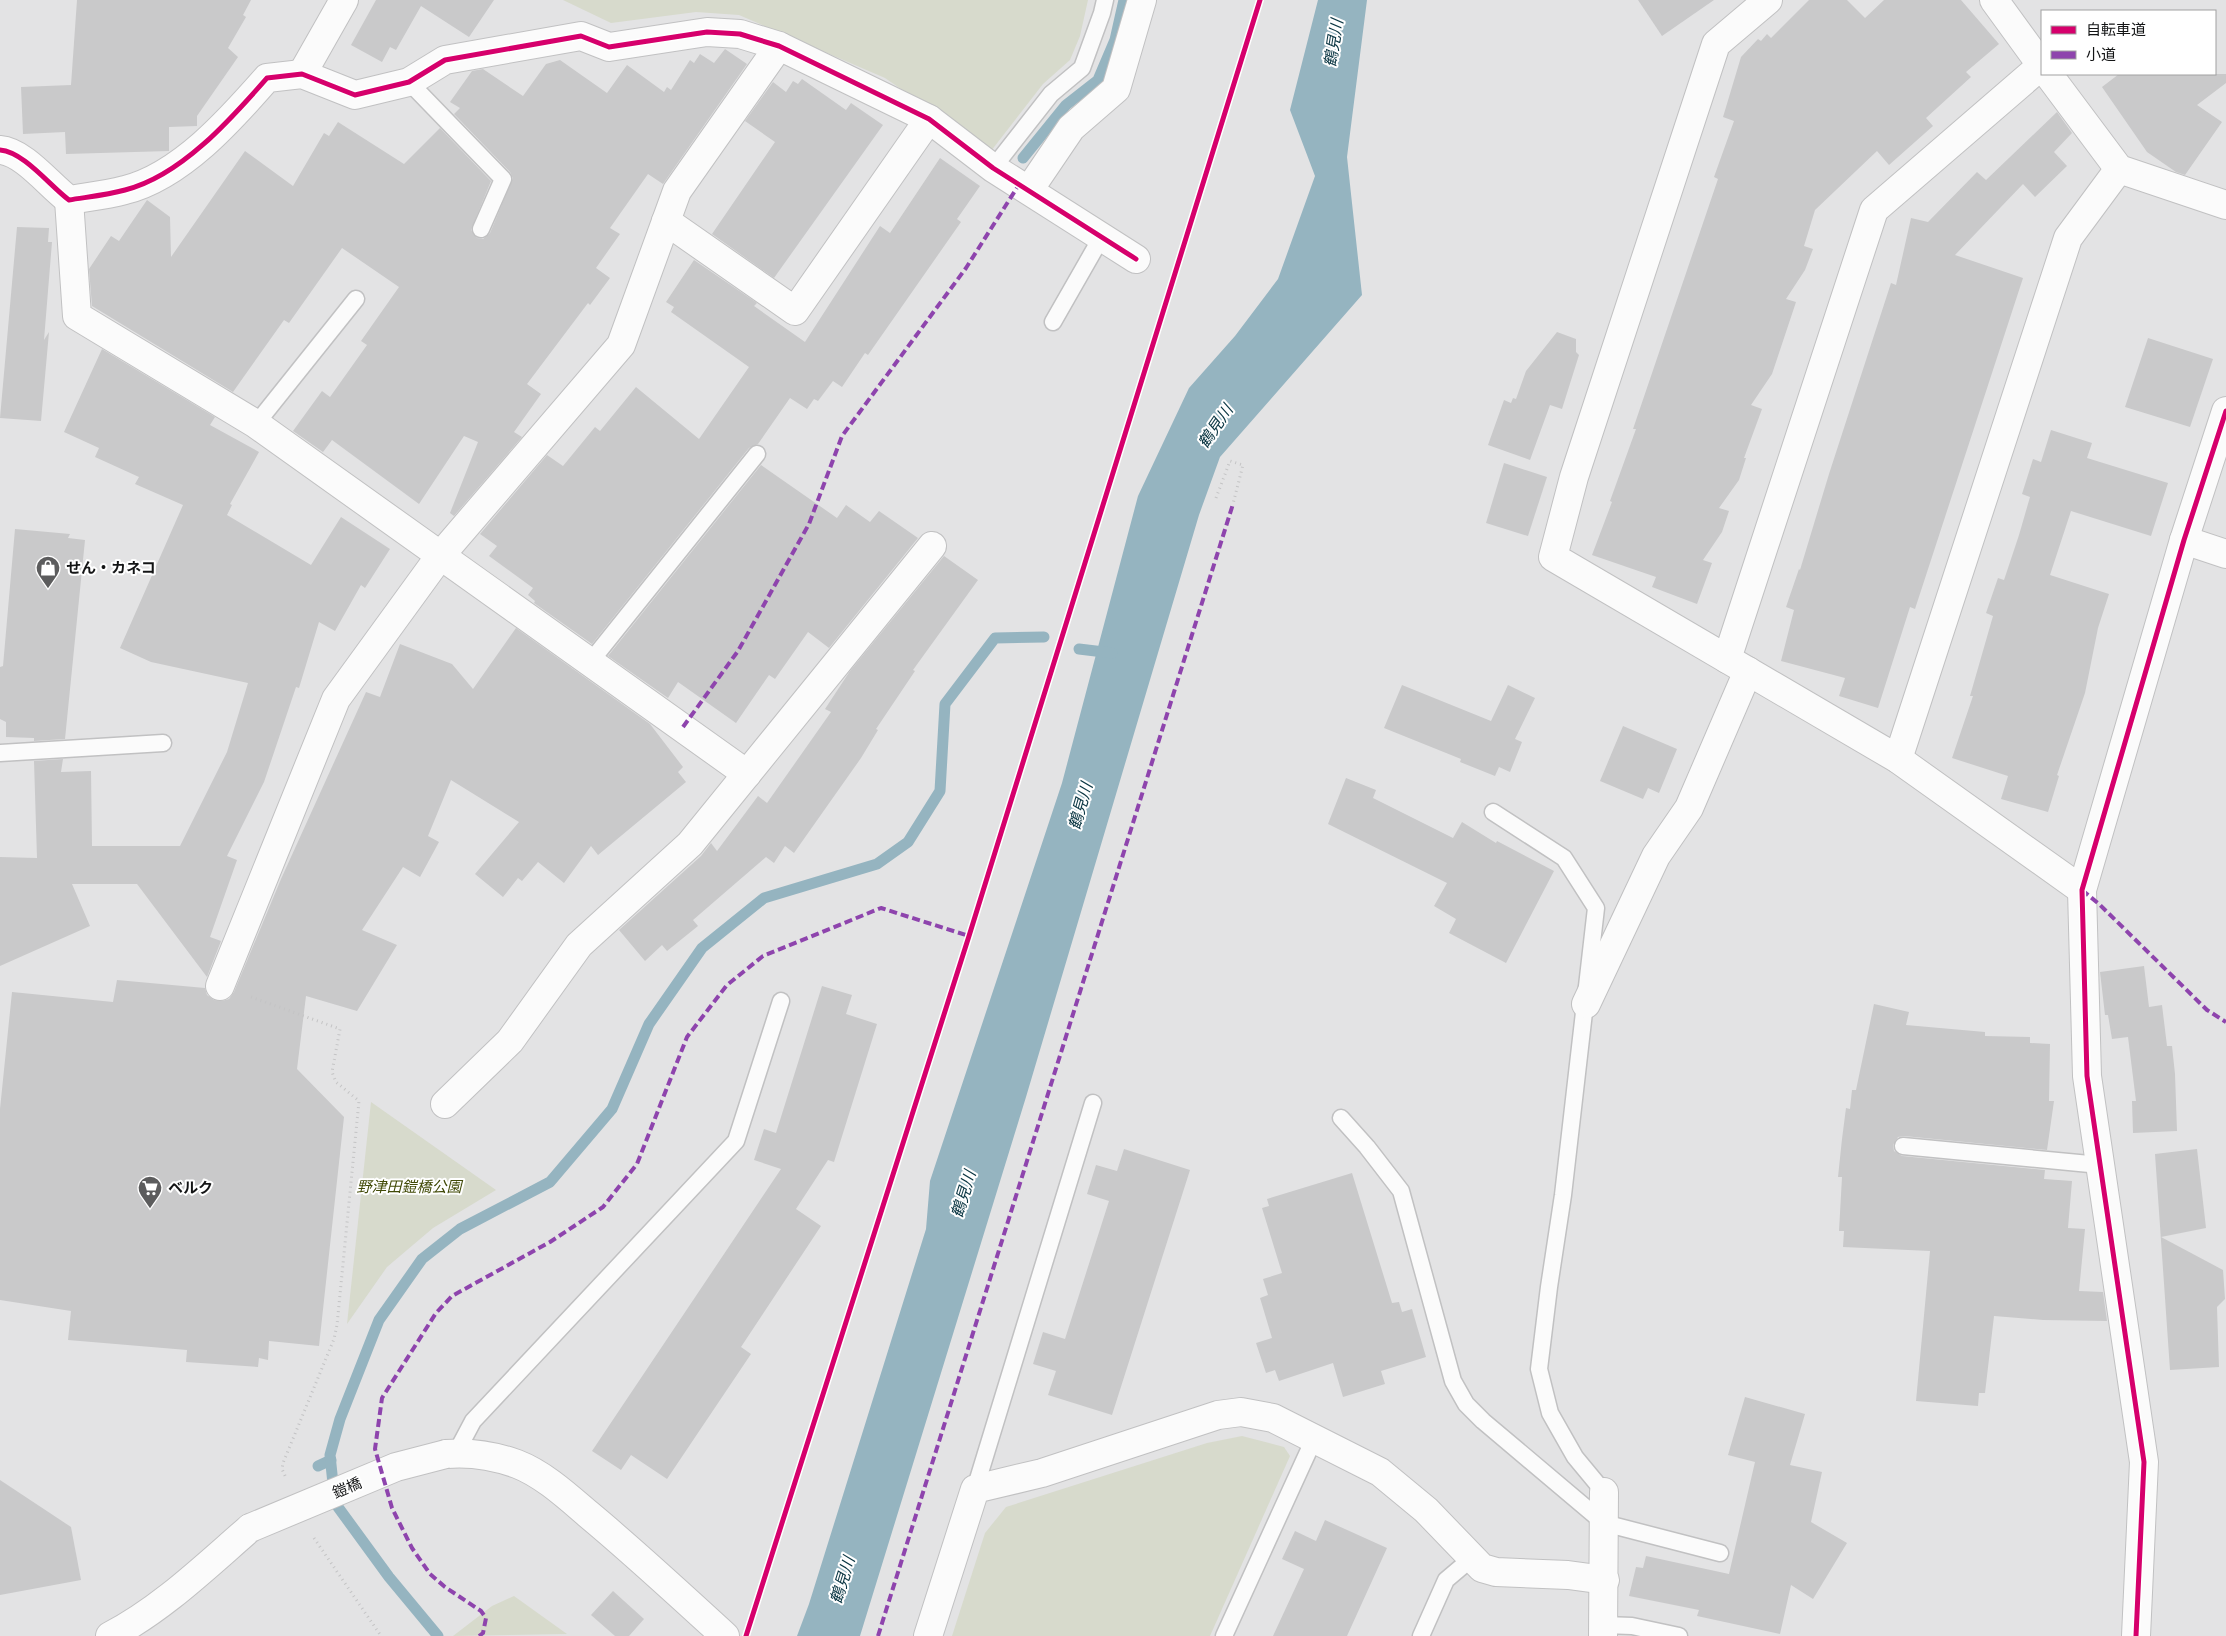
<svg xmlns="http://www.w3.org/2000/svg" width="2226" height="1636" font-family="Literata,'Noto Sans JP',serif">
  <style>
    .green { fill: #d7dacc }
    .water { fill: #95b4c0 }
    .lines { fill: none; stroke-linecap: round; stroke-linejoin: round }
    .stream { stroke: #95b4c0; stroke-width: 11 }
    .building { fill: #c9c9ca }
    .lane-casing { stroke: #c1c1c2; stroke-width: 19 }
    .street-casing { stroke: #c1c1c2; stroke-width: 30 }
    .secondary-casing { stroke: #c1c1c2; stroke-width: 30 }
    .path { stroke: #c4c4c5; stroke-width: 3; stroke-dasharray: 1 4; stroke-linecap: butt }
    .lane { stroke: #fbfbfb; stroke-width: 16 }
    .street { stroke: #fbfbfb; stroke-width: 28 }
    .secondary { stroke: #fbfbfb; stroke-width: 28 }
    .secondary-bridge-casing { stroke: #c1c1c2; stroke-width: 30; stroke-linecap: butt }
    .secondary-bridge { stroke: #fbfbfb; stroke-width: 28 }
    .quiet { stroke: #8e44ad; stroke-width: 4; stroke-dasharray: 8 4; stroke-linecap: butt }
    .cycleway-casing { stroke: #fff; stroke-width: 8 }
    .cycleway { stroke: #d6006c; stroke-width: 5 }
    .labels { text-anchor: middle; stroke-width: 4; stroke-linejoin: round; paint-order: stroke }
    .poi-label { font-size: 15px; font-weight: bold; fill: #131415; stroke: #fff; text-anchor: start }
    .park-label { font-size: 15px; font-style: italic; fill: #414a07; stroke: #fff }
    .street-label { font-size: 15px; fill: #131415; stroke: #fff }
    .water-label { font-size: 16px; font-style: italic; fill: #083441; stroke: #fff }
  </style>
  <rect width="100%" height="100%" fill="#e3e3e4"/>
  <g class="green">
    <path d="M563,0H1088L1080,36L1070,60L1043,84L991,151L885,78L739,15L696,12L611,23Z"/>
    <path d="M371,1102L496,1190L433,1228L387,1267L347,1324Z"/>
    <path d="M1242,1436L1284,1447L1290,1456L1210,1636H952L985,1533L1006,1507L1207,1443Z"/>
    <path d="M514,1596L567,1634L453,1636L492,1606Z"/>
  </g>
  <path class="water" d="M1318,0H1367L1347,157L1362,295L1220,457L1199,515L1026,1097L860,1636H797L809,1604L926,1229L930,1181L1062,783L1138,496L1189,388L1235,336L1278,279L1315,176L1290,110Z"/>
  <g class="lines">
    <g class="stream">
      <path d="M1023,158L1066,105L1098,80L1115,40L1124,0"/>
      <path d="M1079,649L1112,653"/>
      <path d="M318,1466L331,1460"/>
      <path d="M438,1636L389,1577L335,1503L330,1455L340,1419L379,1320L422,1259L460,1229L550,1182L612,1109L649,1024L702,948L764,898L877,864L908,842L940,791L945,704L995,638L1044,637"/>
    </g>
  </g>
  <g class="building">
    <path d="M77,0H251L243,15L246,17L228,48L238,57L197,116V126L169,127V151L66,154L65,132L23,134L21,87L71,85Z"/>
    <path d="M376,0H494L469,37L421,6L396,50L390,47L382,62L351,45Z"/>
    <path d="M1638,0H1714L1662,36Z"/>
    <path d="M1809,0H1847L1865,18L1884,0H1961L1999,44L1966,72L1971,77L1926,118L1933,126L1889,165L1877,151L1815,210L1804,246L1813,249L1805,270L1786,299L1796,302L1772,374L1751,405L1762,409L1744,458H1746L1739,480L1719,508L1729,511L1722,532L1703,560L1712,563L1697,604L1652,587L1656,577L1592,555L1612,502L1610,501L1636,429H1633L1718,179L1714,177L1734,121L1723,117L1741,57L1758,39L1761,41L1767,34L1771,38Z"/>
    <path d="M725,49L747,64L663,184L648,174L610,228L620,234L596,268L610,278L590,305L588,303L527,384L541,394L514,432L522,437L454,516L450,513L478,442L464,436L419,504L332,440L323,452L293,431L322,391L330,397L367,345L361,341L399,287L342,248L289,323L284,320L233,392L92,306L89,269L111,236L119,241L147,200L170,217L171,257L245,151L293,186L324,133L329,136L338,122L404,164L440,128L491,181L471,230L477,238L483,239L490,233L513,178L510,172L454,114L460,108L450,102L472,71L483,69L523,96L546,64L560,60L607,93L627,65L664,92L667,87L671,90L690,60L694,63L700,54L714,63Z"/>
    <path d="M2119,74H2226V83L2197,105L2222,122L2185,175L2176,172L2147,152L2102,87Z"/>
    <path d="M802,79L846,110L851,103L883,125L774,278L712,234L775,142L745,121L773,82L786,92L793,81L798,84Z"/>
    <path d="M2057,112L2072,133L2054,152L2067,166L2035,197L2023,184L1955,255L2023,278L1915,609L1910,607L1878,708L1839,696L1845,678L1781,661L1794,610L1786,607L1799,569L1800,570L1829,474L1891,283L1896,285L1911,218L1928,222L1977,172L1986,180Z"/>
    <path d="M940,158L980,186L957,219L961,222L868,355L865,353L842,387L833,381L818,401L814,399L807,409L790,398L758,444L749,448L592,644L534,603L535,601L528,595L533,588L489,556L497,546L480,534L547,455L563,466L595,427L600,431L636,387L699,439L749,367L671,312L674,307L666,302L694,260L757,303L754,306L805,342L880,226L890,233Z"/>
    <path d="M17,227L49,228L48,242H52L44,340L49,332L41,421L0,418Z"/>
    <path d="M1557,332L1576,339V352L1579,355L1562,409L1550,405L1530,460L1488,445L1504,400L1511,403L1513,398L1516,399L1526,371Z"/>
    <path d="M2148,338L2213,359L2190,427L2125,407Z"/>
    <path d="M102,349L215,417L210,425L259,452L230,504L232,505L227,515L311,565L341,517L390,549L365,588L361,585L335,631L319,622L299,688L296,687L264,782L227,856L237,860L210,937L221,941L207,977L137,884H72L90,926L0,966V857L37,858L34,761L63,759L61,772L91,771L92,846H180L227,752L248,683L151,662L120,648L183,505L135,484L139,477L95,457L99,448L64,432Z"/>
    <path d="M2051,430L2092,443L2087,458L2168,483L2151,536L2071,511L2050,575L2109,594L2098,628L2085,693L2057,775L2059,776L2048,812L2001,799L2008,776L1952,758L1973,696H1970L1993,616L1986,613L1998,578L2004,580L2019,535L2030,497L2022,494L2033,459L2041,462Z"/>
    <path d="M1504,463L1547,477L1528,536L1486,523Z"/>
    <path d="M761,465L837,518L846,505L870,522L879,511L918,538L829,648L808,632L775,679L769,675L736,723L678,682L668,698L608,656Z"/>
    <path d="M15,529L70,534L68,538L85,540L65,739L34,741V738L6,737V722L0,719V667L3,666Z"/>
    <path d="M944,556L978,580L913,670L915,671L876,729L878,730L861,758L794,853L785,846L774,863L766,857L693,920L698,926L667,951L662,945L645,961L619,930L701,856L711,843L717,851L758,796L767,803L831,712L825,709L850,671Z"/>
    <path d="M516,628L650,724L683,767L678,772L686,782L598,855L591,846L564,883L538,862L522,881L518,878L503,897L475,874L519,822L451,780L428,836L439,842L420,877L403,867L362,930L397,945L357,1011L306,996L297,1069L344,1117L319,1346L269,1341L268,1360L259,1358L258,1367L186,1362L187,1350L68,1340L71,1311L0,1300V1109L12,992L113,1002L117,980L205,988L207,995L214,1000L222,1001L229,999L234,992L281,879L366,692L380,697L400,644L452,664L473,689Z"/>
    <path d="M1402,685L1491,721L1508,685L1535,698L1515,739L1522,742L1510,772L1499,767L1495,776L1460,762L1461,759L1384,728Z"/>
    <path d="M1623,726L1677,749L1659,793L1648,788L1643,799L1600,781Z"/>
    <path d="M1346,778L1376,790L1373,798L1453,838L1462,822L1496,843L1497,841L1554,871L1506,963L1449,933L1456,919L1434,906L1447,883L1328,824Z"/>
    <path d="M2144,966L2149,1007L2162,1005L2167,1046H2172L2175,1074L2177,1131L2133,1133L2132,1101H2136L2128,1037L2112,1039L2108,1015H2105L2100,972Z"/>
    <path d="M822,986L852,995L846,1014L877,1024L834,1162L828,1160L796,1209L821,1226L741,1347L751,1354L667,1479L631,1455L621,1470L592,1451L781,1169L754,1160L764,1129L776,1133Z"/>
    <path d="M1874,1004L1909,1012L1906,1025L1985,1032V1036L2030,1037V1043L2050,1044L2049,1101H2054L2047,1150L1904,1136L1898,1137L1893,1145L1894,1151L1902,1156L2045,1170L2044,1179L2072,1181L2068,1228L2085,1229L2079,1291L2103,1292L2107,1321L2043,1320L1994,1316L1985,1393H1979L1978,1406L1916,1401L1930,1251L1843,1247L1844,1231H1839L1842,1177H1838L1842,1139L1846,1108L1850,1109L1852,1090H1856Z"/>
    <path d="M1124,1149L1190,1170L1112,1415L1048,1395L1056,1371L1033,1364L1043,1332L1065,1339L1109,1201L1087,1194L1096,1165L1117,1171Z"/>
    <path d="M2197,1149L2206,1228L2161,1237L2223,1270L2225,1299L2217,1307L2219,1367L2170,1370L2155,1154Z"/>
    <path d="M1352,1173L1392,1303L1399,1302L1402,1312L1412,1309L1426,1357L1381,1371L1385,1384L1343,1397L1333,1363L1279,1381L1275,1370L1266,1373L1256,1343L1272,1338L1260,1298L1268,1295L1263,1279L1282,1273L1262,1208L1269,1206L1267,1199Z"/>
    <path d="M1745,1397L1805,1414L1790,1465L1822,1472L1811,1522L1847,1543L1813,1599L1791,1585L1780,1634L1697,1616L1699,1610L1629,1596L1636,1567L1643,1568L1646,1556L1729,1574L1755,1462L1728,1455Z"/>
    <path d="M0,1480L71,1527L81,1580L0,1595Z"/>
    <path d="M1325,1520L1387,1548L1347,1636H1273L1304,1569L1282,1559L1295,1531L1316,1541Z"/>
    <path d="M613,1591L644,1619L629,1636H615L591,1615Z"/>
  </g>
  <g class="lines">
    <defs>
      <g id="lane">
        <path d="M409,82L503,179L481,229"/>
        <path d="M993,168L1051,94L1082,68L1102,13L1105,0"/>
        <path d="M1053,322L1101,238"/>
        <path d="M256,424L356,299"/>
        <path d="M591,661L757,454"/>
        <path d="M0,753L163,743"/>
        <path d="M1493,812L1564,858L1596,908L1563,1195L1549,1287L1539,1369L1550,1413L1575,1457L1604,1492"/>
        <path d="M1341,1118L1367,1147L1401,1191L1453,1381L1466,1404L1483,1421L1604,1523L1720,1553"/>
        <path d="M1903,1146L2100,1165"/>
        <path d="M456,1453L473,1421L736,1141L781,1001"/>
        <path d="M975,1489L1093,1103"/>
        <path d="M1604,1625L1632,1626L1679,1636"/>
        <path d="M1224,1636L1314,1439"/>
        <path d="M1421,1636L1446,1580L1472,1558"/>
      </g>
      <g id="street">
        <path d="M1768,0L1716,44L1574,477L1553,557L1898,759L2082,890"/>
        <path d="M1994,0L2042,66"/>
        <path d="M302,74L344,0"/>
        <path d="M2048,74L2119,169L2226,205"/>
        <path d="M0,150C24,152 49,185 69,200C87,197 107,195 125,190C181,176 231,119 267,78L302,74L355,95L409,82L445,60L581,36L609,47L707,32L740,34L779,46L929,119L993,168L1136,259"/>
        <path d="M1029,190L1071,128L1116,89L1142,0"/>
        <path d="M69,200L77,316L256,424L747,774"/>
        <path d="M666,221L795,311L929,119"/>
        <path d="M2184,540L2226,554"/>
        <path d="M1727,659L1874,210L2042,65"/>
        <path d="M1898,759L2068,238L2119,169"/>
        <path d="M220,986L336,699L440,556L621,345L677,191L779,46"/>
        <path d="M1586,1004L1656,856L1689,808L1748,671"/>
        <path d="M445,1104L510,1041L579,945L690,844L932,546"/>
        <path d="M928,1636L975,1489L1042,1473L1218,1415L1241,1412L1273,1418L1380,1472L1426,1510L1482,1568L1496,1572L1568,1575L1605,1580"/>
        <path d="M1603,1636L1604,1492"/>
        <path d="M2136,1636L2144,1462L2087,1076L2082,890L2184,540L2226,411"/>
      </g>
      <g id="secondary">
        <path d="M446,1454C469,1452 495,1456 517,1464C543,1474 567,1496 588,1514C635,1553 680,1595 725,1636"/>
        <path d="M110,1636C162,1609 206,1566 250,1528"/>
      </g>
    </defs>
    <use href="#lane" class="lane-casing"/>
    <use href="#street" class="street-casing"/>
    <use href="#secondary" class="secondary-casing"/>
    <g class="path">
      <path d="M1216,498L1230,461L1243,465L1233,504"/>
      <path d="M251,997L340,1029L332,1072L336,1082L359,1101L337,1325L334,1339L283,1463L282,1469L286,1478"/>
      <path d="M314,1538L381,1636"/>
    </g>
    <use href="#lane" class="lane"/>
    <use href="#street" class="street"/>
    <use href="#secondary" class="secondary"/>
    <defs>
      <path id="secondary-bridge" d="M250,1528L396,1467L446,1454"/>
    </defs>
    <use href="#secondary-bridge" class="secondary-bridge-casing"/>
    <use href="#secondary-bridge" class="secondary-bridge"/>
    <g class="quiet">
      <path d="M683,727L738,651L809,524L842,436L966,268L1020,183"/>
      <path d="M2082,890L2099,904L2207,1010L2226,1022"/>
      <path d="M479,1636L483,1633L486,1618L481,1611L445,1587L430,1574L412,1548L392,1508L375,1449L382,1398L436,1313L452,1296L550,1242L603,1207L637,1164L687,1037L727,985L763,956L881,908L969,936"/>
      <path d="M878,1636L1233,504"/>
    </g>
    <defs>
      <g id="cycleway">
        <path d="M0,150C24,152 49,185 69,200C87,197 107,195 125,190C181,176 231,119 267,78L302,74L355,95L409,82L445,60L581,36L609,47L707,32L740,34L779,46L929,119L993,168L1136,259"/>
        <path d="M746,1636L969,936L1260,0"/>
        <path d="M2136,1636L2144,1462L2087,1076L2082,890L2184,540L2226,411"/>
      </g>
    </defs>
    <use href="#cycleway" class="cycleway-casing"/>
    <use href="#cycleway" class="cycleway"/>
  </g>
  <defs>
    <symbol id="shop-pin" viewBox="-11 -11 22 30"><path d="M0 17L-7.5 6A9.5 9.5 0 1 1 7.5 6Z" fill="#5c5c5d" stroke="#fff"/><path d="M-5-2.5h2.3a2.7 3.5 0 0 1 5.4 0H5L5.5 6h-11ZM-1.5-2.5h3a1.5 2.3 0 0 0-3 0Z" fill="#fff"/></symbol>
    <symbol id="supermarket-pin" viewBox="-11 -11 22 30"><path d="M0 17L-7.5 6A9.5 9.5 0 1 1 7.5 6Z" fill="#5c5c5d" stroke="#fff"/><path d="M-6-5.5h2.5l.6 2H6L4.5 2H-2.5L-4.4-4H-6ZM-1.5 3.2a1.3 1.3 0 1 0 .1 0ZM3 3.2a1.3 1.3 0 1 0 .1 0Z" fill="#fff"/></symbol>
  </defs>
  <g fill-rule="evenodd">
    <use href="#shop-pin" x="34" y="554" width="28" height="38"/>
    <use href="#supermarket-pin" x="136" y="1174" width="28" height="38"/>
  </g>
  <g class="labels">
    <g class="poi-label">
      <text x="66" y="573">せん・カネコ</text>
      <text x="168" y="1193">ベルク</text>
    </g>
    <g class="park-label">
      <text x="409" y="1192">野津田鎧橋公園</text>
    </g>
    <g class="street-label">
      <text transform="translate(347 1488) rotate(-23)" y="5">鎧橋</text>
    </g>
    <g class="water-label">
      <text transform="translate(1333 43) rotate(-81)" y="6">鶴見川</text>
      <text transform="translate(1215 426) rotate(-56)" y="6">鶴見川</text>
      <text transform="translate(1080 806) rotate(-74)" y="6">鶴見川</text>
      <text transform="translate(963 1194) rotate(-73)" y="6">鶴見川</text>
      <text transform="translate(842 1580) rotate(-73)" y="6">鶴見川</text>
    </g>
  </g>
  <rect x="2041" y="10" width="175" height="65" fill="#ffffff" stroke="#a1a1a1"/>
  <rect x="2051" y="26" width="25" height="8" fill="#d6006c" stroke="#a1a1a1"/>
  <text x="2086" y="35" font-size="15" fill="#131415">自転車道</text>
  <rect x="2051" y="51" width="25" height="8" fill="#8e44ad" stroke="#a1a1a1"/>
  <text x="2086" y="60" font-size="15" fill="#131415">小道</text>
</svg>
